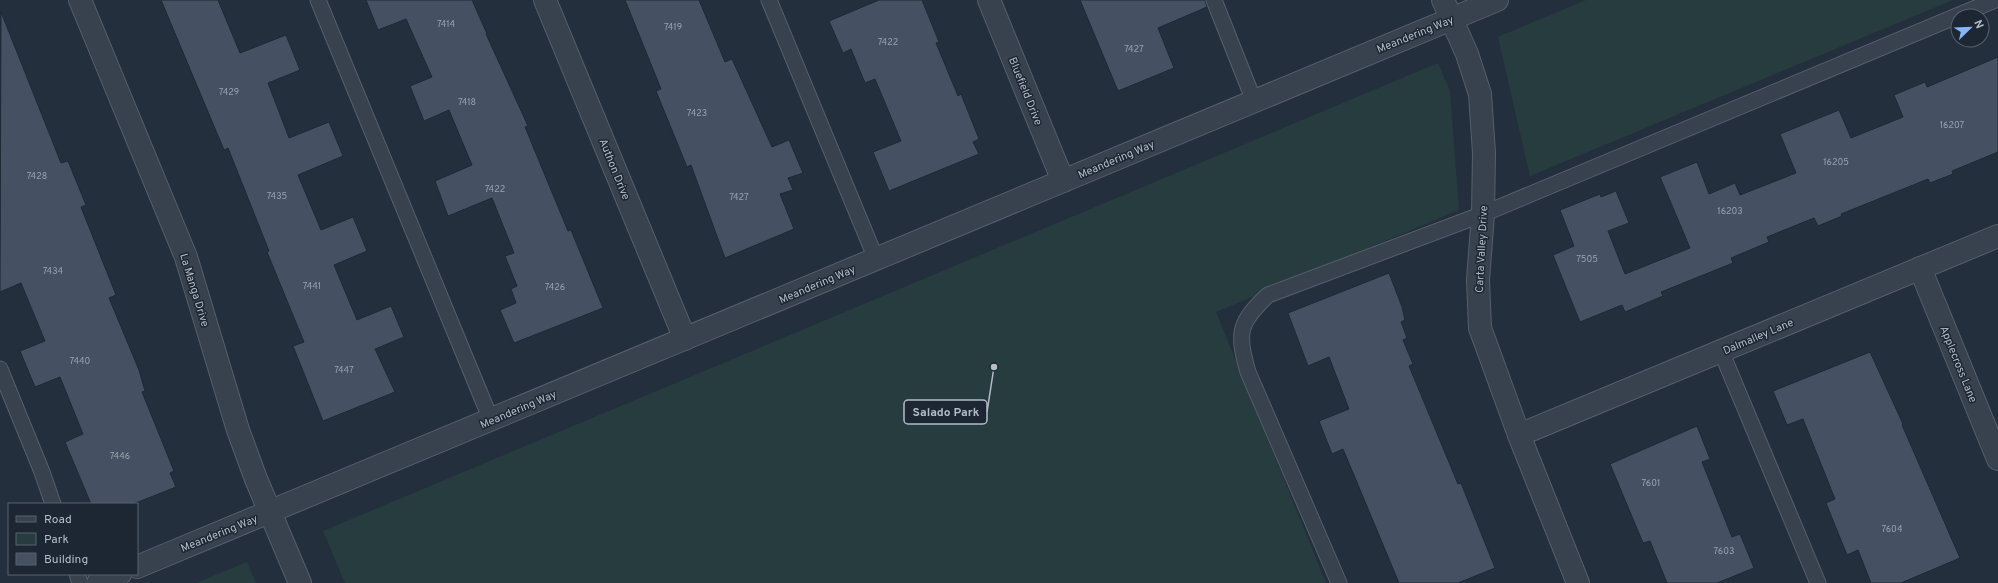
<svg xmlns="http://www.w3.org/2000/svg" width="1998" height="583" font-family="Overpass,sans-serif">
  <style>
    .green { fill: #263c3f }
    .building { fill: #455162; stroke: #1f2835 }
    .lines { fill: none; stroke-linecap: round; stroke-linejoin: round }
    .service-casing { stroke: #565f6c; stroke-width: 17 }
    .minor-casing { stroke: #565f6c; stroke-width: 24 }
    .tertiary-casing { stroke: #565f6c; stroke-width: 24 }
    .service { stroke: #38414e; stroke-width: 15 }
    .minor { stroke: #38414e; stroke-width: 22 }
    .tertiary { stroke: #38414e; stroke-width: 22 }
    .labels { text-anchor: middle; stroke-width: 3; stroke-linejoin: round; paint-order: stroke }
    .number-label { font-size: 9px; fill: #98a1af }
    .street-label { font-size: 11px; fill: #b4bcc9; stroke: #1d2633 }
    .leader { fill: none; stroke: #b4bcc9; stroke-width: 1.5 }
    .callout-dot { fill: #b4bcc9; stroke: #1d2633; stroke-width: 1.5 }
    .callout { fill: #1d2633; stroke: #b4bcc9; stroke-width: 1.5 }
    .callout-label { font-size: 12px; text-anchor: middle; font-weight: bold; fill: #b4bcc9 }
  </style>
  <rect width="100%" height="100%" fill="#242f3e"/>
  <g class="green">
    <path d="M1586,0H1953L1530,176L1498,37Z"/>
    <path d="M1438,63L1450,91L1459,210L1216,312L1326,583H345L323,531Z"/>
    <path d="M247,562L256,583H196Z"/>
  </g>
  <g class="building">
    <path d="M161,0H218L240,53L286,35L300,70L268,83L289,138L329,122L343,156L298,175L321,230L353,217L367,251L334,265L357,320L391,306L404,337L375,349L395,392L323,421L293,346L304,342L267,252L269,251L228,148L224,150Z"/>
    <path d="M366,0H472L487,34H486L528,126L525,127L568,231L571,230L603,308L514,343L500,310L516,303L511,289L517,286L505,256L514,253L492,198L448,216L435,181L472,165L449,110L424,121L410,86L432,77L406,19L378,30Z"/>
    <path d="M625,0H699L725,62L732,59L772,147L789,140L803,173L788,178L793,190L780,194L794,229L725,258L691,165L687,167L656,91L661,89Z"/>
    <path d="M879,0H922L939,42L936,43L958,96L961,94L979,139L973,142L979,154L889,191L873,152L901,141L875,79L865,83L851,49L843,53L829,21Z"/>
    <path d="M1080,0H1205L1207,7L1158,28L1174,68L1118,91Z"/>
    <path d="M1,12L61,163L68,161L86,205L81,207L116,295L109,298L139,370L145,391L142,392L174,471L170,473L176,487L133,504H91L65,442L83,434L60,377L35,387L20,351L45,341L21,283L0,292Z"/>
    <path d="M1998,57V152L1952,171L1953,174L1930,183L1928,179L1841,214L1842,216L1818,226L1814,218L1767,237L1769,242L1731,258L1733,263L1661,292L1663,296L1625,312L1622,305L1580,322L1553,255L1574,246L1560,210L1600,194L1601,197L1616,191L1629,223L1608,231L1625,274L1690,248L1660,177L1697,162L1709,194L1735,183L1740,195L1796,173L1780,134L1839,110L1851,138L1903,117L1894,95L1925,82L1927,87Z"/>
    <path d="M1389,273L1402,307L1405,320L1401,322L1407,338L1403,340L1413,364L1409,366L1458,484L1461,483L1495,568L1458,583H1399L1343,449L1332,454L1319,421L1349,409L1329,357L1308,366L1288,313Z"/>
    <path d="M1870,352L1903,424L1902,425L1960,558L1901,583H1871L1858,550L1847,555L1826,503L1835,499L1803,419L1787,425L1773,391Z"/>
    <path d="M1697,426L1710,459L1702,462L1732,537L1740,534L1754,568L1717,583H1667L1650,541L1643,543L1610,464Z"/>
  </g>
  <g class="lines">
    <defs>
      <g id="service">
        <path d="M318,0L491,420"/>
        <path d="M769,0L876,259"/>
        <path d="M1214,0L1254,101"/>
        <path d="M1721,351L1818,583"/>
        <path d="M0,369L42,472L53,504"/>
        <path d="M77,574L80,583"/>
        <path d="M1339,583L1248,372C1237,333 1238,323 1268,295L1483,214L1995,0"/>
      </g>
      <g id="minor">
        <path d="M545,0L685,339"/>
        <path d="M989,0L1063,181"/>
        <path d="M1443,0L1467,54L1480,94L1484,153L1483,214L1478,280L1480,328L1519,435L1578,583"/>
        <path d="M1920,268L1998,459"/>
        <path d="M1519,435L1998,236"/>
      </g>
      <g id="tertiary">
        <path d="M80,0L186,257L238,430L256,479L300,583"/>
        <path d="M137,567L1497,0"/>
        <path d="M98,583L120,574"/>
      </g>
    </defs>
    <use href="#service" class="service-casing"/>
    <use href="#minor" class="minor-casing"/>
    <use href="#tertiary" class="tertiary-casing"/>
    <use href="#service" class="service"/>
    <use href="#minor" class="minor"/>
    <use href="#tertiary" class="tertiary"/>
  </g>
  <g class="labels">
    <g class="number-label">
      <text x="446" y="27">7414</text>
      <text x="673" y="30">7419</text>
      <text x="888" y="45">7422</text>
      <text x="1134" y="52">7427</text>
      <text x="229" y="95">7429</text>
      <text x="467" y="105">7418</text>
      <text x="697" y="116">7423</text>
      <text x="1952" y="128">16207</text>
      <text x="1836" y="165">16205</text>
      <text x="37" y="179">7428</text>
      <text x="495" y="192">7422</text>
      <text x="277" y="199">7435</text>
      <text x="739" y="200">7427</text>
      <text x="1730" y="214">16203</text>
      <text x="1587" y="262">7505</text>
      <text x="53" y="274">7434</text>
      <text x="312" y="289">7441</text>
      <text x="555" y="290">7426</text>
      <text x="80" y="364">7440</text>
      <text x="344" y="373">7447</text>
      <text x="120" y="459">7446</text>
      <text x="1651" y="486">7601</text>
      <text x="1892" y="532">7604</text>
      <text x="1724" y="554">7603</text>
    </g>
    <g class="street-label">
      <text transform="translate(1415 34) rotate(-22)" y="4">Meandering Way</text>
      <text transform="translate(1026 91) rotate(68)" y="4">Bluefield Drive</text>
      <text transform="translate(1116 159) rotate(-23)" y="4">Meandering Way</text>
      <text transform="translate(615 169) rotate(68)" y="4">Authon Drive</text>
      <text transform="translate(1481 249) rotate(-87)" y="4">Carta Valley Drive</text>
      <text transform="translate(817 284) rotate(-23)" y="4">Meandering Way</text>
      <text transform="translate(195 290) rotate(73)" y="4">La Manga Drive</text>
      <text transform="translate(1758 336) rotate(-23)" y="4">Dalmalley Lane</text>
      <text transform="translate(1959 364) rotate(68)" y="4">Applecross Lane</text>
      <text transform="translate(518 409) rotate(-23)" y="4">Meandering Way</text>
      <text transform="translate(219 533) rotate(-22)" y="4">Meandering Way</text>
    </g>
  </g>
  <path class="leader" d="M994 367L987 412"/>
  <circle class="callout-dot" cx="994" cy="367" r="4"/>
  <rect class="callout" x="904" y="400" width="83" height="24" rx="4"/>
  <g class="callout-label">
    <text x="946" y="416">Salado Park</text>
  </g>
  <rect x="8" y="503" width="130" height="72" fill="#1d2633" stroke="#59626f"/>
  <rect x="16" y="516" width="20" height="6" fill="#38414e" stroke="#59626f"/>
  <text x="44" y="523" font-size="12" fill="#b4bcc9">Road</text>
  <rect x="16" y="533" width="20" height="12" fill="#263c3f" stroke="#59626f"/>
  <text x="44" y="543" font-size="12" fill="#b4bcc9">Park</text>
  <rect x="16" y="553" width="20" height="12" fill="#455162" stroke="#59626f"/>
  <text x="44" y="563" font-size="12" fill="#b4bcc9">Building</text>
  <g transform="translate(1970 28) rotate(67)"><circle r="19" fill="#1d2633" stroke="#59626f"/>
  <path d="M0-3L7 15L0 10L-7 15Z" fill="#8ab4f8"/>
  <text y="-6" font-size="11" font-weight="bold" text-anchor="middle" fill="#b4bcc9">N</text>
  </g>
</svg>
